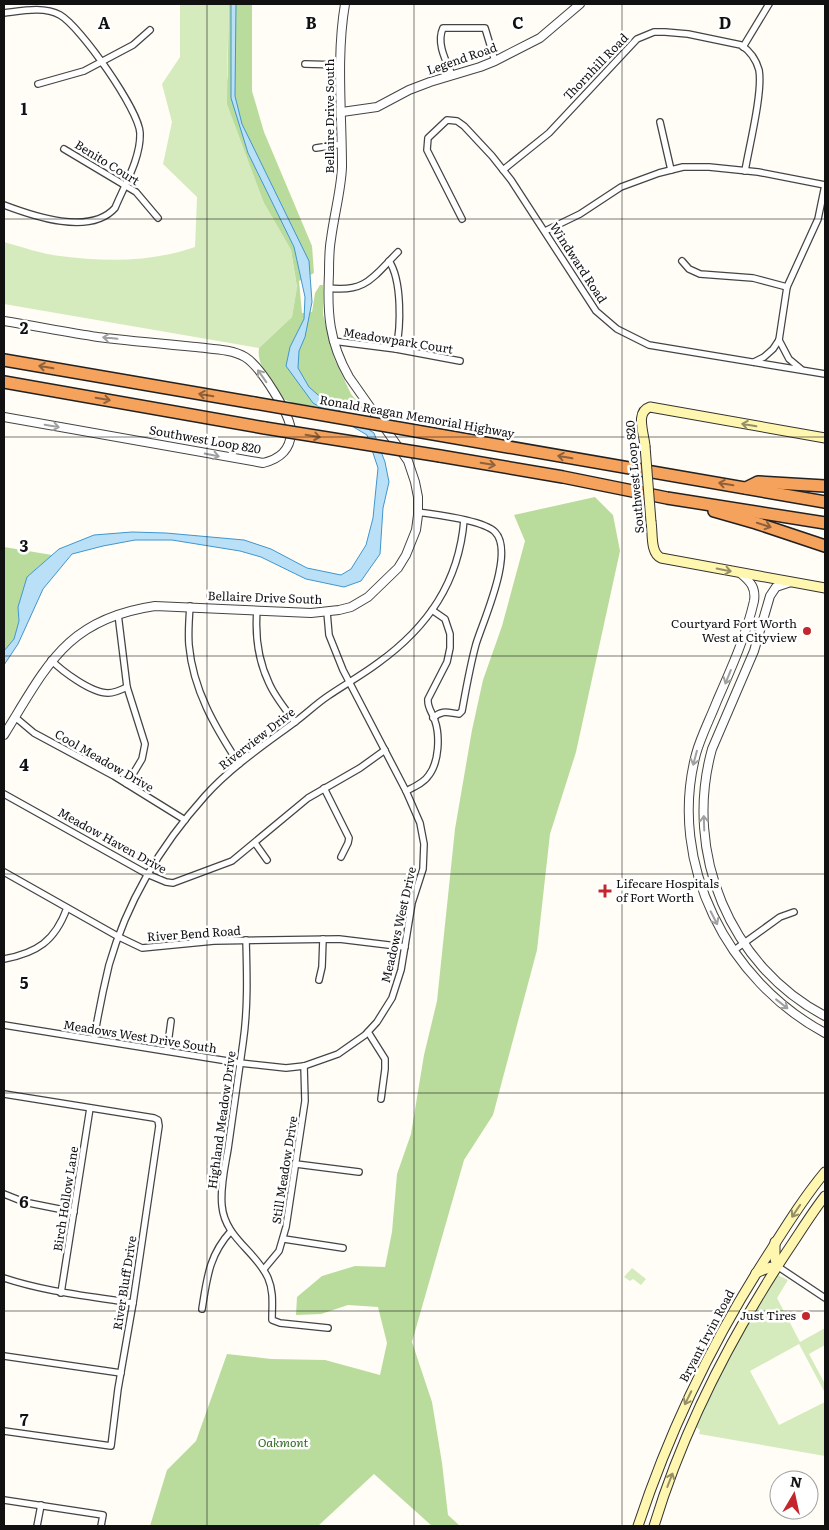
<svg xmlns="http://www.w3.org/2000/svg" width="829" height="1530" font-family="Literata,serif">
  <style>
    .green { fill: #d5ebbd }
    .forest { fill: #b9dc9c }
    .water { fill: #b9e0f7; stroke: #3f96cf }
    .lines { fill: none; stroke-linecap: round; stroke-linejoin: round }
    .minor-casing { stroke: #444; stroke-width: 8 }
    .tertiary-casing { stroke: #444; stroke-width: 10 }
    .secondary-casing { stroke: #333; stroke-width: 11 }
    .motorway-casing { stroke: #222; stroke-width: 14 }
    .minor { stroke: #fff; stroke-width: 5.5 }
    .tertiary { stroke: #fff; stroke-width: 8 }
    .secondary { stroke: #fff6b0; stroke-width: 9 }
    .motorway { stroke: #f5a25d; stroke-width: 11 }
    .secondary-bridge-casing { stroke: #333; stroke-width: 11; stroke-linecap: butt }
    .motorway-bridge-casing { stroke: #222; stroke-width: 14; stroke-linecap: butt }
    .secondary-bridge { stroke: #fff6b0; stroke-width: 9 }
    .motorway-bridge { stroke: #f5a25d; stroke-width: 11 }
    .oneway { stroke: #a0a0a0 }
    .oneway2 { stroke: #8e613b }
    .oneway3 { stroke: #948f68 }
    .grid { fill: none; stroke: #111; stroke-width: 1; stroke-opacity: 0.55 }
    .poi-dot { fill: #c4262e; stroke: #fff; stroke-width: 2 }
    .labels { text-anchor: middle; stroke-width: 5; stroke-linejoin: round; paint-order: stroke }
    .street-label { font-size: 12px; fill: #111; stroke: #fff }
    .poi-label { font-size: 12px; fill: #111; stroke: #fff; text-anchor: end }
    .park-label { font-size: 12px; font-style: italic; fill: #2f6b1f; stroke: #fff }
    .grid-label { font-size: 16px; text-anchor: middle; font-weight: bold; fill: #111; stroke: #fff; stroke-width: 5; stroke-linejoin: round; paint-order: stroke }
  </style>
  <rect width="100%" height="100%" fill="#fffdf5"/>
  <g class="green">
    <path d="M180,4H229L227,77L264,203L291,250L297,288L292,317L259,348L4,304V242C22,247 42,254 60,256C105,262 153,262 195,247L197,197L163,164L172,122L162,84L180,57Z"/>
    <path d="M632,1268L646,1279L641,1285L633,1279L630,1281L624,1277Z"/>
    <path d="M778,1275L788,1280L777,1298L800,1342L825,1328V1345L809,1354L825,1384V1393L799,1344L750,1371L779,1425L825,1402V1456L699,1434L700,1430L696,1427L729,1358L749,1320Z"/>
  </g>
  <g class="forest">
    <path d="M229,4H252V91L264,132L312,246L314,273L299,281L302,313L312,312L315,293L320,285H323V314L334,358L351,394L363,408V413L293,403L283,399C275,382 256,369 259,348L292,317L297,287L291,250L264,203L227,104Z"/>
    <path d="M595,497L613,515L620,551L576,752L550,834L537,950L493,1115L464,1160L412,1342L432,1402L442,1463L448,1515L460,1526H432L374,1474L318,1526H150L167,1470L196,1441L227,1354L271,1359L325,1360L380,1375L387,1343L378,1307L348,1305L321,1314L296,1315L297,1297L322,1276L355,1266L385,1267L392,1232L397,1174L411,1134L424,1055L437,1001L455,829L472,730L483,680L502,626L525,541L514,515Z"/>
    <path d="M4,547L52,555L27,577L18,607L19,621L14,639L4,651Z"/>
  </g>
  <path class="water" d="M231,4H236L235,96L242,124L309,261L312,302L305,337L299,351L298,368L309,387L325,401L374,433L385,462L389,482L383,508L380,554L361,581L344,587L306,579L261,557L240,551L172,540H135L103,546L72,554L43,589L18,644L4,665V651L14,639L19,621L18,607L27,577L59,549L94,535L132,532L166,533L244,540L271,549L307,568L341,575L351,569L366,545L373,518L378,468L367,435L313,403L286,366L290,347L304,319L305,297L294,247L248,153L231,98Z"/>
  <g class="lines">
    <defs>
      <g id="minor">
        <path d="M4,13C21,11 44,6 60,15C80,26 139,110 140,133C141,158 124,186 115,208C90,236 33,216 4,205"/>
        <path d="M743,47L769,4"/>
        <path d="M305,64L341,65"/>
        <path d="M452,75C446,61 436,43 443,28H485L495,61"/>
        <path d="M38,84L84,71L133,45L150,30"/>
        <path d="M660,122L671,170"/>
        <path d="M316,148L342,144"/>
        <path d="M64,149L136,192L158,218"/>
        <path d="M503,170L549,133L637,39L654,32H665L688,34L741,45C750,51 756,59 759,70C763,92 749,147 745,171"/>
        <path d="M462,219L427,150L428,138L447,120L457,121L464,126L492,156L511,180L596,311L617,329L649,345L825,374"/>
        <path d="M545,231L580,214L621,187L659,173L683,167H709L758,172L825,185"/>
        <path d="M389,261C402,280 401,327 396,349"/>
        <path d="M682,261L689,269L700,274L753,278L787,287"/>
        <path d="M328,288C366,293 373,277 398,252"/>
        <path d="M779,340L789,359L801,369"/>
        <path d="M333,341L396,349L460,361"/>
        <path d="M754,362L764,357L773,349L779,340L787,287L818,219L825,185"/>
        <path d="M418,512C436,515 483,520 495,532C515,552 483,621 476,644C470,666 466,689 462,711L459,714C449,713 442,709 433,718"/>
        <path d="M190,606C189,619 188,632 189,645C193,690 215,727 239,764"/>
        <path d="M257,610C255,635 258,660 269,683C275,697 286,710 295,722"/>
        <path d="M118,614L127,687L145,744L142,759L127,784"/>
        <path d="M51,660C62,671 91,693 108,693C114,693 121,690 127,687"/>
        <path d="M15,717L34,733L114,776L185,820"/>
        <path d="M324,788L349,838L348,843L341,857"/>
        <path d="M406,791C414,787 424,783 429,775C439,762 440,736 435,721C433,713 427,708 428,699L447,662L450,648V634L445,619L432,610"/>
        <path d="M4,794L147,874L166,882L173,883L232,861L308,798L360,768L385,750"/>
        <path d="M255,843L267,860"/>
        <path d="M4,872L119,937L142,948L214,941L339,939L405,947"/>
        <path d="M246,940C247,974 248,1009 243,1043C238,1078 233,1113 228,1149C225,1167 220,1187 222,1206C225,1238 256,1251 268,1278C274,1292 272,1305 272,1320L280,1323L328,1328"/>
        <path d="M733,951L780,917L794,912"/>
        <path d="M4,959C37,953 55,941 67,908"/>
        <path d="M319,980L322,967L323,939"/>
        <path d="M4,1025L240,1063L286,1068L304,1066L338,1054L365,1035L377,1022L392,998L401,970L412,903L423,869L424,844L420,823L406,791L343,670L329,635L327,612"/>
        <path d="M368,1032L385,1059V1069L381,1099"/>
        <path d="M94,1039C98,1015 103,990 109,965C127,902 161,845 205,796C231,767 264,745 295,722C306,714 316,704 328,696C344,685 362,675 378,663C428,627 459,582 464,520"/>
        <path d="M167,1051L171,1021"/>
        <path d="M4,1094L154,1118L158,1120L159,1126L133,1303L118,1389L111,1446L4,1431"/>
        <path d="M296,1164L359,1172"/>
        <path d="M4,1194L24,1202L74,1212"/>
        <path d="M284,1239L343,1248"/>
        <path d="M777,1266L825,1298"/>
        <path d="M264,1269L279,1251L286,1227L305,1101L304,1066"/>
        <path d="M4,1278C46,1292 89,1296 133,1303"/>
        <path d="M61,1293L90,1108"/>
        <path d="M202,1309C207,1278 209,1255 231,1231"/>
        <path d="M4,1356L121,1373"/>
        <path d="M4,1500L103,1515L101,1526"/>
        <path d="M37,1526L41,1505"/>
      </g>
      <g id="tertiary">
        <path d="M342,112L377,107L409,90L430,82L480,67L495,61L540,38L580,4"/>
        <path d="M4,321C35,326 66,332 98,337C131,341 164,344 196,347C211,349 232,349 245,357C260,366 292,416 291,433C290,451 279,459 263,463L4,417"/>
        <path d="M740,573C751,582 756,588 754,601C746,636 731,669 717,701C710,719 701,736 696,754C667,864 728,981 825,1033"/>
        <path d="M791,582L776,587L770,596L754,651L712,749C683,853 730,966 825,1016"/>
        <path d="M4,735C47,666 66,619 155,606L311,613L339,610L351,607L368,597L398,568L406,555L416,530L418,515V497L415,482L408,461L349,377C329,342 327,313 329,273C329,262 329,250 331,239C334,215 341,191 342,167C342,114 336,56 345,4"/>
      </g>
      <g id="secondary">
        <path d="M645,446C644,433 635,412 650,407L825,438"/>
        <path d="M651,522C653,533 650,553 661,558L825,588"/>
        <path d="M756,1273L768,1268L777,1266L775,1259V1242"/>
        <path d="M638,1526C670,1429 715,1336 771,1250C788,1223 805,1196 825,1172"/>
        <path d="M654,1526C683,1430 731,1337 786,1253C799,1234 811,1214 825,1196"/>
      </g>
      <g id="motorway">
        <path d="M4,360L254,403"/>
        <path d="M4,382L265,428"/>
        <path d="M416,431L825,502"/>
        <path d="M440,456L563,477L667,498L825,523"/>
        <path d="M746,488L758,482L825,486"/>
        <path d="M714,511L756,523L825,546"/>
      </g>
    </defs>
    <use href="#minor" class="minor-casing"/>
    <use href="#tertiary" class="tertiary-casing"/>
    <use href="#secondary" class="secondary-casing"/>
    <use href="#motorway" class="motorway-casing"/>
    <use href="#minor" class="minor"/>
    <use href="#tertiary" class="tertiary"/>
    <use href="#secondary" class="secondary"/>
    <use href="#motorway" class="motorway"/>
    <defs>
      <path id="secondary-bridge" d="M645,446L651,522"/>
      <g id="motorway-bridge">
        <path d="M254,403L416,431"/>
        <path d="M265,428L440,456"/>
      </g>
    </defs>
    <use href="#secondary-bridge" class="secondary-bridge-casing"/>
    <use href="#motorway-bridge" class="motorway-bridge-casing"/>
    <use href="#secondary-bridge" class="secondary-bridge"/>
    <use href="#motorway-bridge" class="motorway-bridge"/>
  </g>
  <defs><path id="oneway-shaft" d="M-6 0H5M1.5-3L5.5 0L1.5 3" fill="none" stroke-width="1.6" stroke-linecap="round" stroke-linejoin="round" transform="scale(1.25)"/></defs>
  <g class="oneway">
    <use href="#oneway-shaft" transform="translate(110 338) rotate(-174)"/>
    <use href="#oneway-shaft" transform="translate(262 376) rotate(-125)"/>
    <use href="#oneway-shaft" transform="translate(52 426) rotate(10)"/>
    <use href="#oneway-shaft" transform="translate(212 455) rotate(11)"/>
    <use href="#oneway-shaft" transform="translate(728 677) rotate(112)"/>
    <use href="#oneway-shaft" transform="translate(695 758) rotate(105)"/>
    <use href="#oneway-shaft" transform="translate(704 823) rotate(-92)"/>
    <use href="#oneway-shaft" transform="translate(714 918) rotate(63)"/>
    <use href="#oneway-shaft" transform="translate(782 1004) rotate(38)"/>
  </g>
  <g class="oneway2">
    <use href="#oneway-shaft" transform="translate(46 367) rotate(-170)"/>
    <use href="#oneway-shaft" transform="translate(206 395) rotate(-170)"/>
    <use href="#oneway-shaft" transform="translate(103 399) rotate(10)"/>
    <use href="#oneway-shaft" transform="translate(313 436) rotate(9)"/>
    <use href="#oneway-shaft" transform="translate(565 457) rotate(-170)"/>
    <use href="#oneway-shaft" transform="translate(488 464) rotate(10)"/>
    <use href="#oneway-shaft" transform="translate(726 484) rotate(-170)"/>
    <use href="#oneway-shaft" transform="translate(764 525) rotate(18)"/>
  </g>
  <g class="oneway3">
    <use href="#oneway-shaft" transform="translate(749 425) rotate(-170)"/>
    <use href="#oneway-shaft" transform="translate(724 570) rotate(11)"/>
    <use href="#oneway-shaft" transform="translate(796 1211) rotate(124)"/>
    <use href="#oneway-shaft" transform="translate(688 1398) rotate(116)"/>
    <use href="#oneway-shaft" transform="translate(670 1480) rotate(-69)"/>
  </g>
  <path class="grid" d="M207,4V1526M414,4V1526M622,4V1526M4,219H825M4,437H825M4,656H825M4,874H825M4,1093H825M4,1311H825"/>
  <g class="poi-dot">
    <circle cx="807" cy="631" r="5"/>
    <path d="M602.5 883.5h5v5h5v5h-5v5h-5v-5h-5v-5h5z"/>
    <circle cx="806" cy="1316" r="5"/>
  </g>
  <g class="labels">
    <g class="street-label">
      <text transform="translate(462 59) rotate(-19)" y="4">Legend Road</text>
      <text transform="translate(596 67) rotate(-46)" y="4">Thornhill Road</text>
      <text transform="translate(330 116) rotate(-90)" y="4">Bellaire Drive South</text>
      <text transform="translate(107 163) rotate(32)" y="4">Benito Court</text>
      <text transform="translate(578 263) rotate(57)" y="4">Windward Road</text>
      <text transform="translate(398 341) rotate(9)" y="4">Meadowpark Court</text>
      <text transform="translate(417 417) rotate(10)" y="4">Ronald Reagan Memorial Highway</text>
      <text transform="translate(205 440) rotate(10)" y="4">Southwest Loop 820</text>
      <text transform="translate(635 477) rotate(-95)" y="4">Southwest Loop 820</text>
      <text transform="translate(265 598) rotate(2)" y="4">Bellaire Drive South</text>
      <text transform="translate(257 739) rotate(-38)" y="4">Riverview Drive</text>
      <text transform="translate(104 761) rotate(30)" y="4">Cool Meadow Drive</text>
      <text transform="translate(112 841) rotate(29)" y="4">Meadow Haven Drive</text>
      <text transform="translate(399 925) rotate(-77)" y="4">Meadows West Drive</text>
      <text transform="translate(194 934) rotate(-4)" y="4">River Bend Road</text>
      <text transform="translate(140 1037) rotate(9)" y="4">Meadows West Drive South</text>
      <text transform="translate(222 1120) rotate(-82)" y="4">Highland Meadow Drive</text>
      <text transform="translate(285 1170) rotate(-81)" y="4">Still Meadow Drive</text>
      <text transform="translate(66 1199) rotate(-81)" y="4">Birch Hollow Lane</text>
      <text transform="translate(125 1283) rotate(-81)" y="4">River Bluff Drive</text>
      <text transform="translate(707 1336) rotate(-62)" y="4">Bryant Irvin Road</text>
    </g>
    <g class="poi-label">
      <text x="797" y="628">Courtyard Fort Worth<tspan x="797" dy="14">West at Cityview</tspan></text>
      <text x="616" y="888" text-anchor="start">Lifecare Hospitals<tspan x="616" dy="14">of Fort Worth</tspan></text>
      <text x="796" y="1320">Just Tires</text>
    </g>
    <g class="park-label">
      <text x="283" y="1447">Oakmont</text>
    </g>
  </g>
  <g class="grid-label">
    <text x="104" y="29">A</text>
    <text x="311" y="29">B</text>
    <text x="518" y="29">C</text>
    <text x="725" y="29">D</text>
    <text x="24" y="115">1</text>
    <text x="24" y="334">2</text>
    <text x="24" y="552">3</text>
    <text x="24" y="771">4</text>
    <text x="24" y="989">5</text>
    <text x="24" y="1208">6</text>
    <text x="24" y="1426">7</text>
  </g>
  <rect width="829" height="1530" fill="none" stroke="#111111" stroke-width="10"/>
  <g transform="translate(794 1495) rotate(9)"><circle r="24" fill="#ffffff" stroke="#a0a0a0"/>
  <path d="M0-4L9 19L0 12L-9 19Z" fill="#c4262e"/>
  <text y="-8" font-size="14" font-weight="bold" text-anchor="middle" fill="#111111">N</text>
  </g>
</svg>
